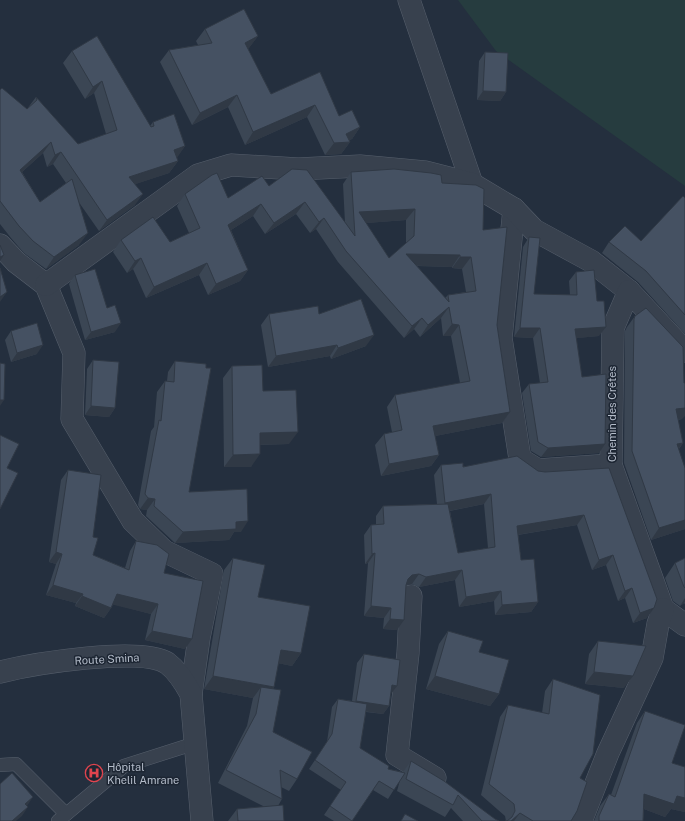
<svg xmlns="http://www.w3.org/2000/svg" width="685" height="821" font-family="'Public Sans',sans-serif">
  <style>
    .green { fill: #263c3f }
    .lines { fill: none; stroke-linecap: round; stroke-linejoin: round }
    .service-casing { stroke: #565f6c; stroke-width: 14 }
    .minor-casing { stroke: #565f6c; stroke-width: 23 }
    .service { stroke: #38414e; stroke-width: 13 }
    .minor { stroke: #38414e; stroke-width: 22 }
    .wall { fill: #3b4654; fill-rule: evenodd }
    .shaded-wall { fill: #303945 }
    .building { fill: #455162; stroke: #303945; fill-rule: evenodd }
    .labels { text-anchor: middle; stroke-width: 3; stroke-linejoin: round; paint-order: stroke }
    .street-label { font-size: 11px; fill: #b4bcc9; stroke: #1d2633 }
    .poi-label { font-size: 11px; fill: #b4bcc9; stroke: #1d2633; text-anchor: start }
  </style>
  <rect width="100%" height="100%" fill="#242f3e"/>
  <path class="green" d="M458,0H685V186L496,51Z"/>
  <g class="lines">
    <defs>
      <g id="service">
        <path d="M0,765L16,764L66,814"/>
        <path d="M58,821L124,766L196,743"/>
      </g>
      <g id="minor">
        <path d="M409,0L472,184"/>
        <path d="M514,209L501,338L520,459L538,470L611,465"/>
        <path d="M0,245L16,262L46,285L74,353L72,419L133,521L164,551L212,574L199,638L191,694"/>
        <path d="M46,285L198,175L231,165L298,169L360,166L425,172L472,184L514,209L534,230L591,261L629,291"/>
        <path d="M685,351L629,291L613,328L611,465L663,609L685,625"/>
        <path d="M411,596L408,653L397,755L435,778"/>
        <path d="M0,672C32,664 141,646 167,663C178,671 185,683 191,694L202,821"/>
        <path d="M581,821L608,753L652,658L658,624L663,609"/>
      </g>
    </defs>
    <use href="#service" class="service-casing"/>
    <use href="#minor" class="minor-casing"/>
    <use href="#service" class="service"/>
    <use href="#minor" class="minor"/>
  </g>
  <g class="wall">
    <path d="M205,29L258,36L248,49L271,94L320,72L339,116L360,127L352,139L349,140L350,142L341,154L325,155L307,117L245,145L228,107L192,125L160,62L169,50L198,45L196,41Z"/>
    <path d="M72,51L150,126L153,122L185,146L176,158L178,161L169,173L135,184V205L99,231L78,201L79,245L46,269L24,253L11,238L0,224V90L27,109L36,97L78,144L106,134L94,93L85,99L63,63ZM43,153L47,167L53,164L66,183L40,202L22,172Z"/>
    <path d="M485,52L506,92L500,101L477,100L479,61Z"/>
    <path d="M292,169L345,223L343,184L351,172L442,183L483,230L510,412L502,423L435,436L439,455L431,466L381,476L375,445L384,434L392,432L387,407L395,395L460,383L451,336H443L441,318L420,337L414,329L404,338L338,262L316,229L310,233L296,214L265,234L253,216L231,230L248,270L240,281L208,295L199,275L146,298L133,269L127,273L113,252L121,240L170,242L189,233L177,206L185,194L228,198L269,186ZM406,220V243L389,258L366,223ZM417,266L452,267V268L462,269L466,292L448,295L445,298Z"/>
    <path d="M685,198V334L638,282L602,253L609,242L641,241Z"/>
    <path d="M529,237L534,294L570,295L569,281L576,272L599,336L576,338L582,377L599,453L541,457L531,451L522,393L529,384L540,383L533,338L514,337L523,247Z"/>
    <path d="M75,275L115,332L85,340L69,284Z"/>
    <path d="M269,314H319L366,346L331,359L330,356L268,367L261,325Z"/>
    <path d="M635,316L682,419L678,420L683,443L679,449L685,529L651,540L624,463L625,331L627,327Z"/>
    <path d="M11,331L37,354L11,362L5,340Z"/>
    <path d="M93,360L115,408L109,417L85,415L87,369Z"/>
    <path d="M175,361L189,492L241,532H234L229,540L175,543L146,516L147,510L140,509L138,505L151,431L154,427L157,392L165,381H167L168,372Z"/>
    <path d="M232,366L263,391L289,444L260,445L251,467H224L223,378Z"/>
    <path d="M441,465L538,471L545,472L609,468L647,618L633,623L625,598L618,601L606,565L592,570L577,525L518,535L521,560L538,602L531,612L495,615L494,601L459,607L455,580L419,587L412,584L406,585L397,630L383,629L384,618L364,616L368,563L365,564L364,535L371,525H376V516L383,506L437,504L434,475ZM484,504L488,548L458,553L450,511Z"/>
    <path d="M68,470L93,537V555L125,568L130,551L136,541L164,573L185,649L145,640L151,614L113,604L111,608L104,618L75,606L76,603L46,595L56,564L49,562L61,480Z"/>
    <path d="M233,558L258,597L301,653L292,666L278,663L274,687L273,689V732L297,779L289,791L281,787L282,799L278,806L284,821H228L237,809L265,807L218,783L247,726L253,698L204,689L224,570Z"/>
    <path d="M685,558V604L684,603L680,606L673,601L665,578L675,563Z"/>
    <path d="M448,631L479,652L499,694L490,706L426,689L439,644Z"/>
    <path d="M598,641L624,688L585,684L589,654Z"/>
    <path d="M364,654L391,694L389,706L383,714L366,712L360,748L388,769L403,772L411,761L495,819L499,821H463L451,808L445,817L397,791L400,780L388,799L373,790L352,821H334L324,815L341,790L309,769L327,742L332,707L338,699L352,701L357,663Z"/>
    <path d="M553,679L580,778L571,821H505H506L505,816L481,795L500,717L508,705L542,713L545,691Z"/>
    <path d="M645,711L672,763L685,767V812L671,809L665,817L644,809L643,821H594L600,806L609,794L611,795L637,723Z"/>
  </g>
  <g class="shaded-wall">
    <path d="M258,36L249,48L237,55L245,43Z"/>
    <path d="M102,81L94,93L85,99L93,87Z"/>
    <path d="M483,91L506,92L500,101L477,100Z"/>
    <path d="M237,95L228,107L192,125L200,113Z"/>
    <path d="M315,105L307,117L245,145L253,132Z"/>
    <path d="M360,127L352,139L344,143L350,142L341,154L325,155L334,143L346,134Z"/>
    <path d="M51,142L43,153L12,181L20,170Z"/>
    <path d="M185,146L177,158L165,161L174,150Z"/>
    <path d="M61,152L53,164L47,167L55,155Z"/>
    <path d="M178,161L169,173L121,189L129,177Z"/>
    <path d="M143,194L135,205L99,231L107,220Z"/>
    <path d="M305,202L296,214L265,234L274,223Z"/>
    <path d="M261,204L253,216L220,237L228,225Z"/>
    <path d="M415,209L406,220L354,224L359,212Z"/>
    <path d="M324,218L316,229L310,233L319,222Z"/>
    <path d="M88,233L79,245L46,269L54,257Z"/>
    <path d="M406,254L460,255L452,267L398,265Z"/>
    <path d="M4,255L0,261V257Z"/>
    <path d="M460,257H471L462,269L452,268Z"/>
    <path d="M141,258L133,269L127,273L135,261Z"/>
    <path d="M207,263L199,275L146,298L154,287Z"/>
    <path d="M248,270L240,281L208,295L216,284Z"/>
    <path d="M7,292L0,302V297Z"/>
    <path d="M449,307L441,318L420,337L428,325Z"/>
    <path d="M422,318L414,329L404,338L412,326Z"/>
    <path d="M121,323L115,332L85,340L91,332Z"/>
    <path d="M452,324L459,325L451,336H443Z"/>
    <path d="M606,327L599,336L568,339L575,329Z"/>
    <path d="M520,328H540L533,338L514,337Z"/>
    <path d="M374,335L366,346L331,359L338,348Z"/>
    <path d="M43,345L37,354L11,362L17,353Z"/>
    <path d="M337,345L330,356L268,367L276,356Z"/>
    <path d="M0,400H4L0,406Z"/>
    <path d="M91,406L115,408L109,417L85,415Z"/>
    <path d="M685,408V416L682,419L668,420L676,409Z"/>
    <path d="M510,412L502,423L425,438L433,426Z"/>
    <path d="M298,432L289,444L251,445L260,433Z"/>
    <path d="M683,443L674,455L677,444Z"/>
    <path d="M605,444L599,453L541,457L548,448Z"/>
    <path d="M260,454L251,467H224L233,455Z"/>
    <path d="M439,455L431,466L381,476L389,464Z"/>
    <path d="M491,494L484,504L438,513L445,503Z"/>
    <path d="M148,498L155,499L147,510L140,509Z"/>
    <path d="M584,515L577,525L510,536L517,526Z"/>
    <path d="M685,520V529L651,540L659,528Z"/>
    <path d="M248,521L241,532H234L229,540L175,543L183,532L236,522Z"/>
    <path d="M56,552L62,554L56,564L49,562Z"/>
    <path d="M375,553L368,563L365,564L372,554Z"/>
    <path d="M613,555L606,565L592,570L599,560Z"/>
    <path d="M462,570L455,580L419,587L426,577Z"/>
    <path d="M419,574L412,584L405,585L408,579L412,575Z"/>
    <path d="M53,585L83,594L76,603L46,595Z"/>
    <path d="M632,588L625,598L618,601L625,591Z"/>
    <path d="M501,591L494,601L459,607L466,597Z"/>
    <path d="M117,594L158,604L151,614L110,604Z"/>
    <path d="M82,596L111,608L104,618L75,606Z"/>
    <path d="M685,598V602L684,603L680,606Z"/>
    <path d="M538,602L531,612L495,615L502,605Z"/>
    <path d="M371,606L391,608L384,618L364,616Z"/>
    <path d="M654,608L647,618L633,623L640,613Z"/>
    <path d="M390,619L404,620L397,630L383,629Z"/>
    <path d="M152,631L192,639L185,649L145,640Z"/>
    <path d="M281,650L301,653L292,666L272,662Z"/>
    <path d="M594,672L633,676L624,688L585,684Z"/>
    <path d="M213,676L274,687L265,700L261,687L253,698L204,689Z"/>
    <path d="M435,676L499,694L490,706L426,689Z"/>
    <path d="M392,685L397,686L391,694Z"/>
    <path d="M356,701L389,706L383,714L350,709Z"/>
    <path d="M644,794L677,796L685,798V812L671,809L665,817L636,806Z"/>
    <path d="M33,797L27,806L25,804Z"/>
    <path d="M28,807L22,816L16,821H12Z"/>
    <path d="M520,813L514,821H511Z"/>
  </g>
  <g class="building">
    <path d="M244,9L258,36L245,43L271,94L320,72L339,116L352,110L360,127L346,134L350,142L334,143L315,105L253,132L237,95L200,113L169,50L212,43L205,29Z"/>
    <path d="M97,36L151,127L154,126L153,122L174,114L185,146L174,150L178,161L129,177L143,194L107,220L61,152L55,155L51,142L20,170L40,202L72,179L88,233L54,257L33,241L19,226L0,201V90L2,88L27,109L37,100L36,97L78,144L117,130L102,81L93,87L72,51Z"/>
    <path d="M485,52L508,53L506,92L483,91Z"/>
    <path d="M292,169L307,170L355,236L351,172L394,169L431,173L441,175L442,183L476,185L484,189L483,230L507,227L497,325L510,412L433,426L439,455L389,464L384,434L402,430L395,395L470,381L459,325L452,324L449,307L428,325L422,318L412,326L346,251L324,218L319,222L305,202L274,223L261,204L228,225L248,270L216,284L207,263L154,287L141,258L135,261L121,240L153,217L170,242L200,228L185,194L212,175L217,173L228,198L262,176L269,186ZM415,209L414,236L389,258L359,212ZM406,254L460,255V257H471L476,291L448,295L449,302Z"/>
    <path d="M683,196L685,198V315L646,271L609,242L625,226L641,241Z"/>
    <path d="M529,237L540,238L534,294L577,295L576,272L594,270L597,301H604L606,327L575,329L582,377L606,374L605,444L548,448L538,442L529,384L548,382L540,328H520Z"/>
    <path d="M0,245L4,255L0,257Z"/>
    <path d="M0,268L7,292L0,297Z"/>
    <path d="M95,269L107,308L115,305L121,323L91,332L75,275Z"/>
    <path d="M361,299L374,335L338,348L337,345L276,356L269,314L318,306L319,314Z"/>
    <path d="M646,308L683,347L684,383H685V408L676,409L683,443L677,444L685,468V520L659,528L632,451L634,319L635,316Z"/>
    <path d="M37,323L43,345L17,353L11,331Z"/>
    <path d="M93,360L119,362L115,408L91,406Z"/>
    <path d="M175,361L206,364V368H211L189,492L247,489L248,521L236,522V529L183,532L154,506L155,499L148,498L145,494L159,420L161,421L165,381L174,382Z"/>
    <path d="M0,363L5,364L4,400H0Z"/>
    <path d="M262,365L263,391L296,390L298,432L260,433V454L233,455L232,366Z"/>
    <path d="M0,435L19,444L7,468L18,473L0,509Z"/>
    <path d="M517,456L538,471L545,472L609,468L657,599L654,608L640,613L632,588L625,591L613,555L599,560L584,515L517,526L521,560L534,559L538,602L502,605L501,591L466,597L462,570L426,577L419,574L412,575L408,579L406,585L404,620L390,619L391,608L371,606L375,553L372,554L371,525L384,524L383,506L448,504L458,553L495,547L491,494L445,503L441,465L463,463V467Z"/>
    <path d="M68,470L101,475L93,537L98,538L93,555L129,570L136,541L157,545L169,554L164,573L203,581L192,639L152,631L158,604L117,594L111,608L82,596L83,594L53,585L62,554L56,552Z"/>
    <path d="M233,558L265,565L258,597L310,606L301,653L281,650L274,687L213,676Z"/>
    <path d="M685,558V588L684,587L675,563Z"/>
    <path d="M448,631L483,641L479,652L509,660L499,694L435,676Z"/>
    <path d="M598,641L646,646L633,676L594,672Z"/>
    <path d="M364,654L400,660L397,686L392,685L389,706L356,701Z"/>
    <path d="M553,679L600,695L593,754L580,778L587,782L577,811L571,821H533L520,813L511,821H505H507L512,817L515,811L514,804L489,784L508,705L549,714Z"/>
    <path d="M261,687L281,690L273,732L312,752L297,779L280,770L282,799L226,770L256,714Z"/>
    <path d="M338,699L367,704L360,748L389,766L388,769L405,773L394,790L379,781L352,821L330,806L346,782L315,760L332,734Z"/>
    <path d="M645,711L685,725V726L672,763L685,767V798L677,796L674,804L644,794L643,821H599V816L609,794L615,797Z"/>
    <path d="M411,761L444,781L495,819L499,821H482L458,795L453,805L406,779Z"/>
    <path d="M12,773L33,797L25,804L28,807L12,821H0V784Z"/>
    <path d="M283,805L284,821H238L237,809Z"/>
    <path d="M405,814L418,821H401Z"/>
  </g>
  <defs>
    <symbol id="hospital-ring" viewBox="-11 -11 22 22"><circle r="9.5" fill="#1d2633" stroke="#e0444e" stroke-width="1.5"/><path d="M-5-5h3v3.5h4V-5h3V5h-3V1.5h-4V5h-3Z" fill="#e0444e"/></symbol>
  </defs>
  <g fill-rule="evenodd">
    <use href="#hospital-ring" x="84" y="763" width="20" height="20"/>
  </g>
  <g class="labels">
    <g class="street-label">
      <text transform="translate(612 414) rotate(-90)" y="4">Chemin des Crêtes</text>
      <text transform="translate(107 659) rotate(-3)" y="4">Route Smina</text>
    </g>
    <g class="poi-label">
      <text x="107" y="771">Hôpital<tspan x="107" dy="13">Khelil Amrane</tspan></text>
    </g>
  </g>
</svg>
